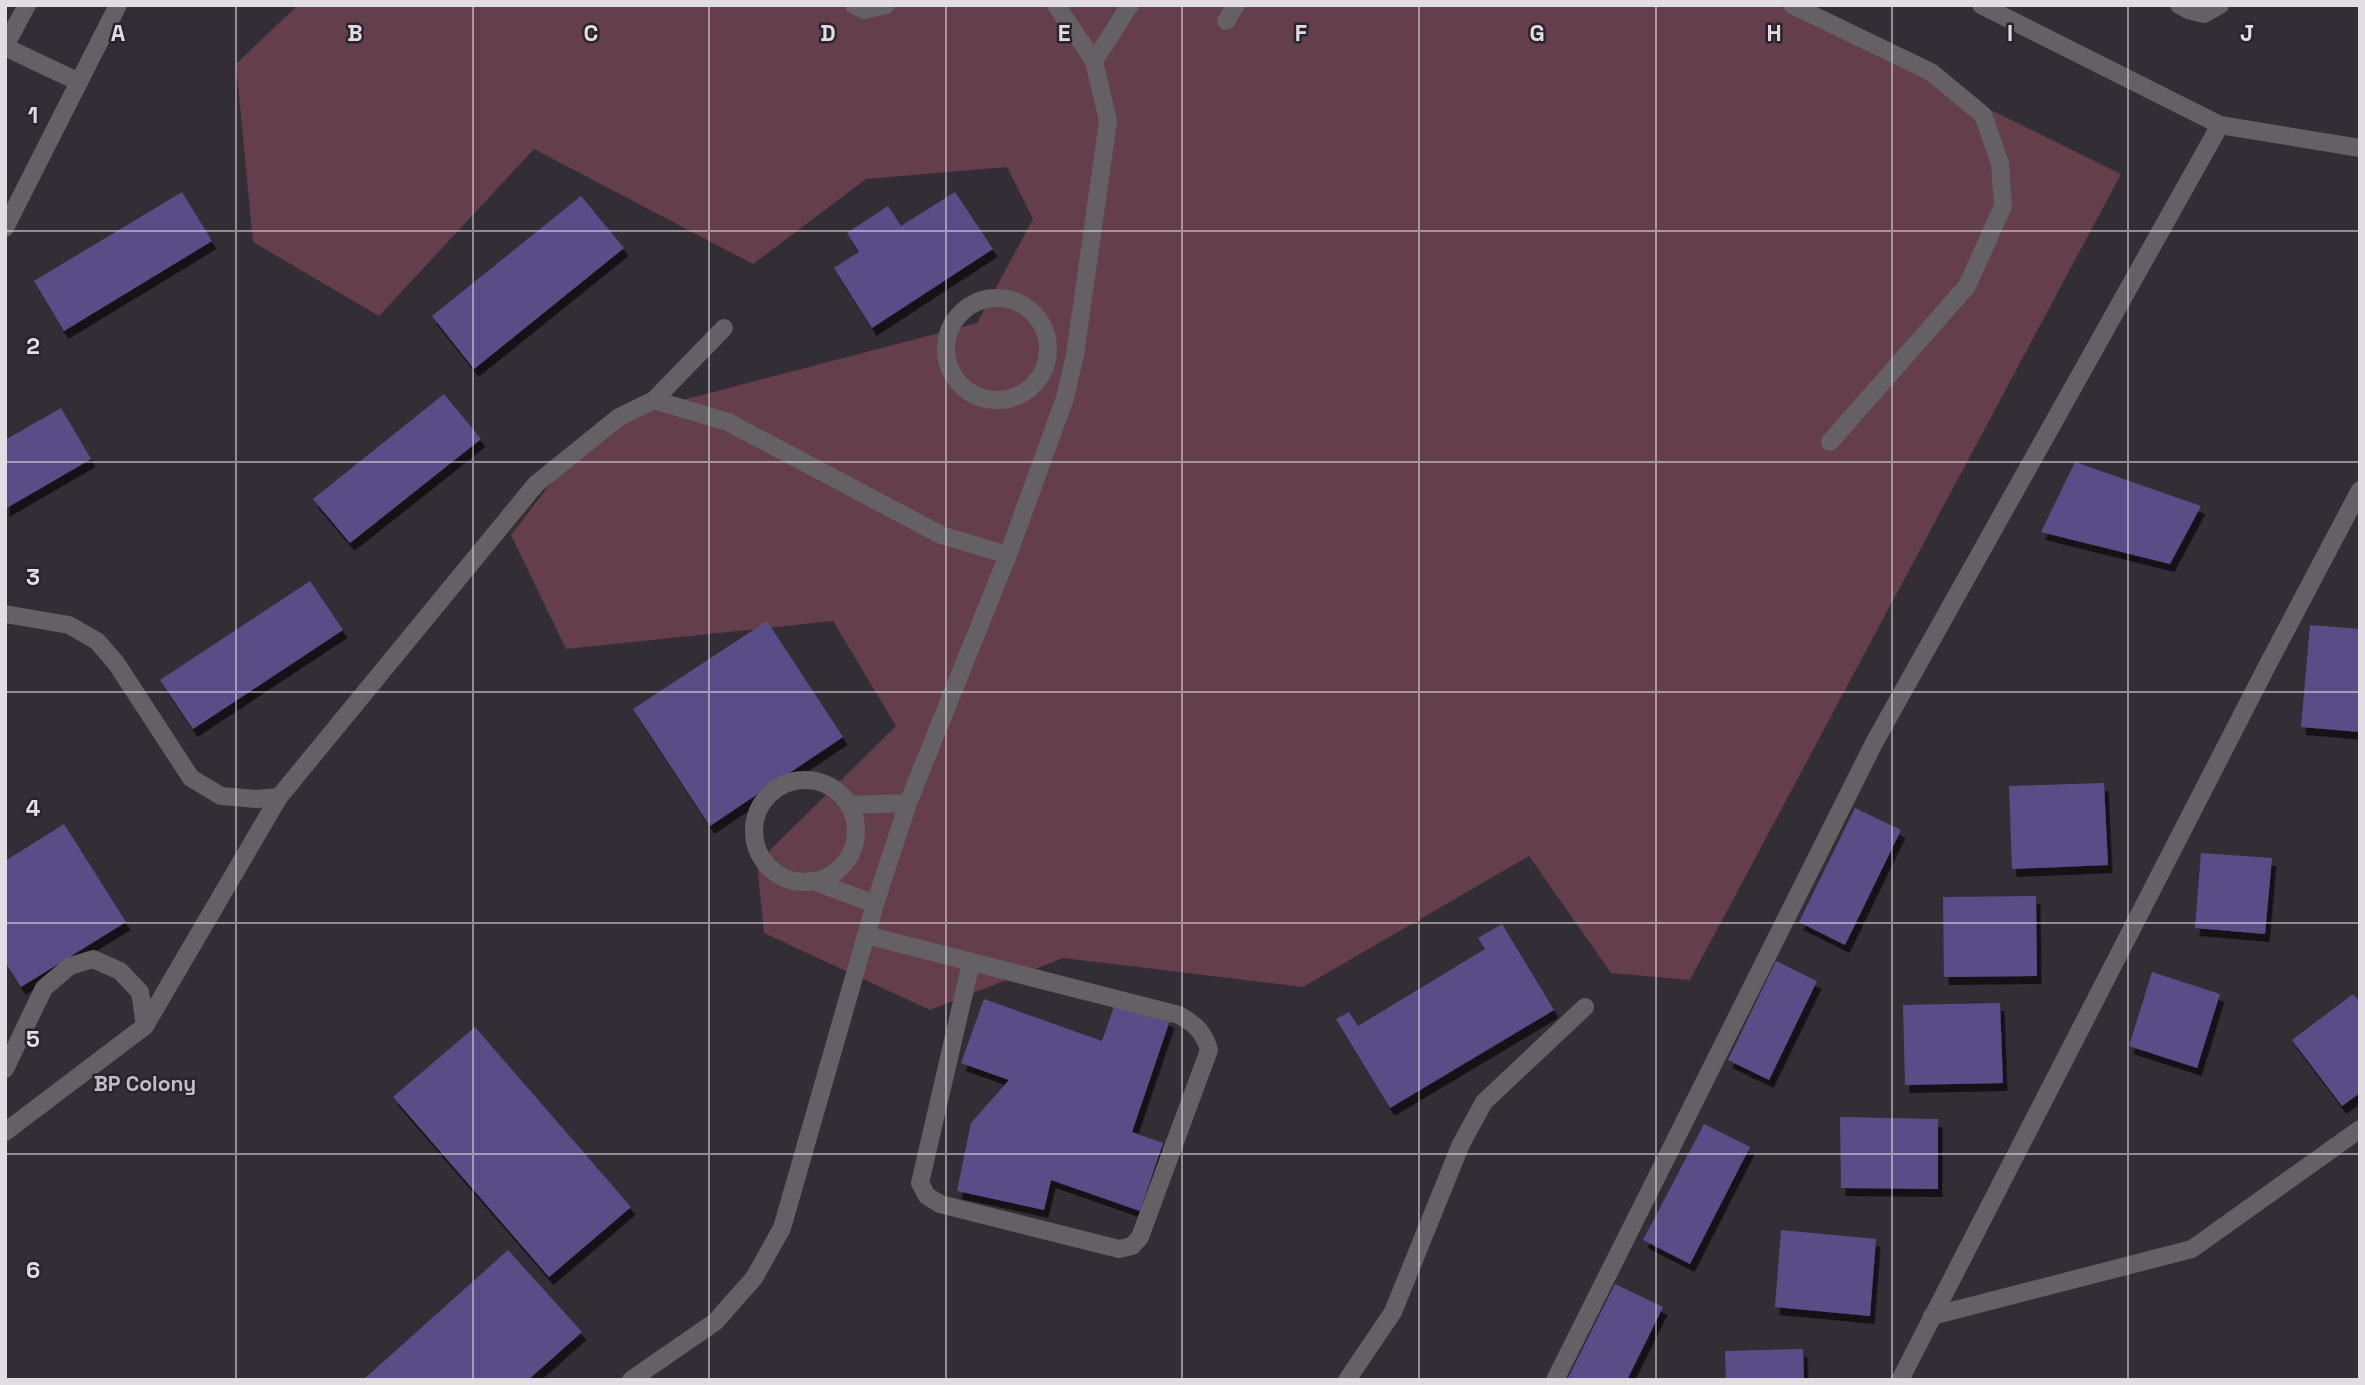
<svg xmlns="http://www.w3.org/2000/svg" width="2365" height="1385" font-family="'Space Grotesk',sans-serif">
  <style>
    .green { fill: #643e4a }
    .building { fill: #584e87; filter: url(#shadow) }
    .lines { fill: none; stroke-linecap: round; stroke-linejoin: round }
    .minor { stroke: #646063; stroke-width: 18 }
    .grid { fill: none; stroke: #e1dde3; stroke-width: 2; stroke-opacity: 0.55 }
    .labels { text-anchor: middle; stroke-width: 5; stroke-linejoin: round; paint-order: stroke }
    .neighbourhood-label { font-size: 21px; font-weight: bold; fill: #c4bdc8; stroke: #29242c }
    .grid-label { font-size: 23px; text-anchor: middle; font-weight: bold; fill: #e1dde3; stroke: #29242c; stroke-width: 5; stroke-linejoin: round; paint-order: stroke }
  </style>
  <defs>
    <filter id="shadow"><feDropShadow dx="4.5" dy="8" stdDeviation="0" flood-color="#0009"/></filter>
  </defs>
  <rect width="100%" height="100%" fill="#332d36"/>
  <path class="green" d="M298,5H1777L2121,174L1690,980L1611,973L1529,856L1303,987L1063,958L930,1010L764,933L757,863L896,726L833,621L566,649L511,535L598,422L977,323L1033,219L1007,167L866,179L753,264L534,149L379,316L253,242L236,64Z"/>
  <g class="building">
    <path d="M182,192L212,241L64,331L34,281Z"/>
    <path d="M955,192L993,249L872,328L834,268L859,252L847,233L888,206L901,226Z"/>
    <path d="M581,196L624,248L474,369L432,316Z"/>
    <path d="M444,394L481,439L350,543L313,499Z"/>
    <path d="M61,408L91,459L5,509V440Z"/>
    <path d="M2075,462L2201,506L2170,564L2041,532Z"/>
    <path d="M310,581L343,630L193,729L160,680Z"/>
    <path d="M767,621L843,737L710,826L633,709Z"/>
    <path d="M2310,625L2360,629V732L2301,727Z"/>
    <path d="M2104,783L2108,865L2012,869L2009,786Z"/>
    <path d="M1855,808L1901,830L1845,945L1799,922Z"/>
    <path d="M64,824L126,922L21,987L5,962V861Z"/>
    <path d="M2201,853L2272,858L2265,934L2195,928Z"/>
    <path d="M2036,896L2037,976L1944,977L1943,897Z"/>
    <path d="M1502,924L1554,1010L1390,1108L1336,1019L1349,1012L1358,1026L1485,949L1478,938Z"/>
    <path d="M1776,961L1817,981L1769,1080L1728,1060Z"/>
    <path d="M2152,972L2220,994L2197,1068L2129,1046Z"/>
    <path d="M2353,994L2360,1002V1093L2342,1106L2292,1040Z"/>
    <path d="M984,999L1102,1041L1116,1001L1170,1020L1132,1132L1163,1143L1140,1211L1051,1180L1044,1210L957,1191L971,1123L1009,1080L961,1063Z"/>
    <path d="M2000,1003L2003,1083L1905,1085L1903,1005Z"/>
    <path d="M475,1027L631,1207L549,1277L393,1097Z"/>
    <path d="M1840,1117L1938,1119V1189L1841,1188Z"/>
    <path d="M1704,1124L1750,1147L1690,1264L1643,1240Z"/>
    <path d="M1781,1230L1876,1239L1870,1316L1775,1307Z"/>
    <path d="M508,1250L582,1332L528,1380H363Z"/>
    <path d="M1615,1284L1663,1307L1627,1380H1567Z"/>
    <path d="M1803,1349L1804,1380H1726L1725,1351Z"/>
  </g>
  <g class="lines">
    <g class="minor">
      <path d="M854,5L864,10L886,5"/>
      <path d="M1792,5L1931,72L1983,115L2000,163L2003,206L1967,286L1830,442"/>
      <path d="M1981,5L2220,125"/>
      <path d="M2179,5L2188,10L2204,14L2220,5"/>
      <path d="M1226,21L1236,5"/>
      <path d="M5,46L27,5"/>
      <path d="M5,47L79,82"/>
      <path d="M1094,61L1130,5"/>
      <path d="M5,228L118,5"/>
      <circle cx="997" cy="349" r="51"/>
      <path d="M654,400L724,328"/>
      <path d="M5,614L69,625L97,641L116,663L191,778L221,796L257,799L279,797"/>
      <circle cx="805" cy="831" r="51"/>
      <path d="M849,805L908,803"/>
      <path d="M813,881L875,904"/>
      <path d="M866,935L1179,1015C1195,1024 1204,1032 1209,1050L1140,1237L1132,1246L1119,1249L940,1204L927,1196L920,1183L971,963"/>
      <path d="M5,1069L44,988L70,966L93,959L120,971L140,992L145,1026"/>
      <path d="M5,1132L145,1026L279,797L536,484L619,417L654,400L728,422L941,535L1008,555"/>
      <path d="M1932,1316L2192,1249L2360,1129"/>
      <path d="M631,1380L715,1322L754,1278L782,1228L875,904L908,803L1008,555L1065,398L1075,355L1108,121L1094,61L1056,5"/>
      <path d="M1347,1380L1393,1312L1461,1144L1484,1102L1585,1007"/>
      <path d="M1555,1380L1874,743L2220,125L2360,148"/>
      <path d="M1900,1380L2267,666L2360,490"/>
    </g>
  </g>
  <path class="grid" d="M236,5V1380M473,5V1380M709,5V1380M946,5V1380M1182,5V1380M1419,5V1380M1656,5V1380M1892,5V1380M2128,5V1380M5,231H2360M5,462H2360M5,692H2360M5,923H2360M5,1154H2360"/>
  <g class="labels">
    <g class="neighbourhood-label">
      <text x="145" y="1091">BP Colony</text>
    </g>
  </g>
  <g class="grid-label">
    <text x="118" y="41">A</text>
    <text x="355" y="41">B</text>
    <text x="591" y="41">C</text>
    <text x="828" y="41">D</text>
    <text x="1064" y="41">E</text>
    <text x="1301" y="41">F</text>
    <text x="1537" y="41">G</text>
    <text x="1774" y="41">H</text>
    <text x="2010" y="41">I</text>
    <text x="2247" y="41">J</text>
    <text x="33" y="123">1</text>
    <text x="33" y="354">2</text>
    <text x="33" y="585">3</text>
    <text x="33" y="816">4</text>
    <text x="33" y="1047">5</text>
    <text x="33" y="1278">6</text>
  </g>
  <rect width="2365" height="1385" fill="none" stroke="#e1dde3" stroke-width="14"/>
</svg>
